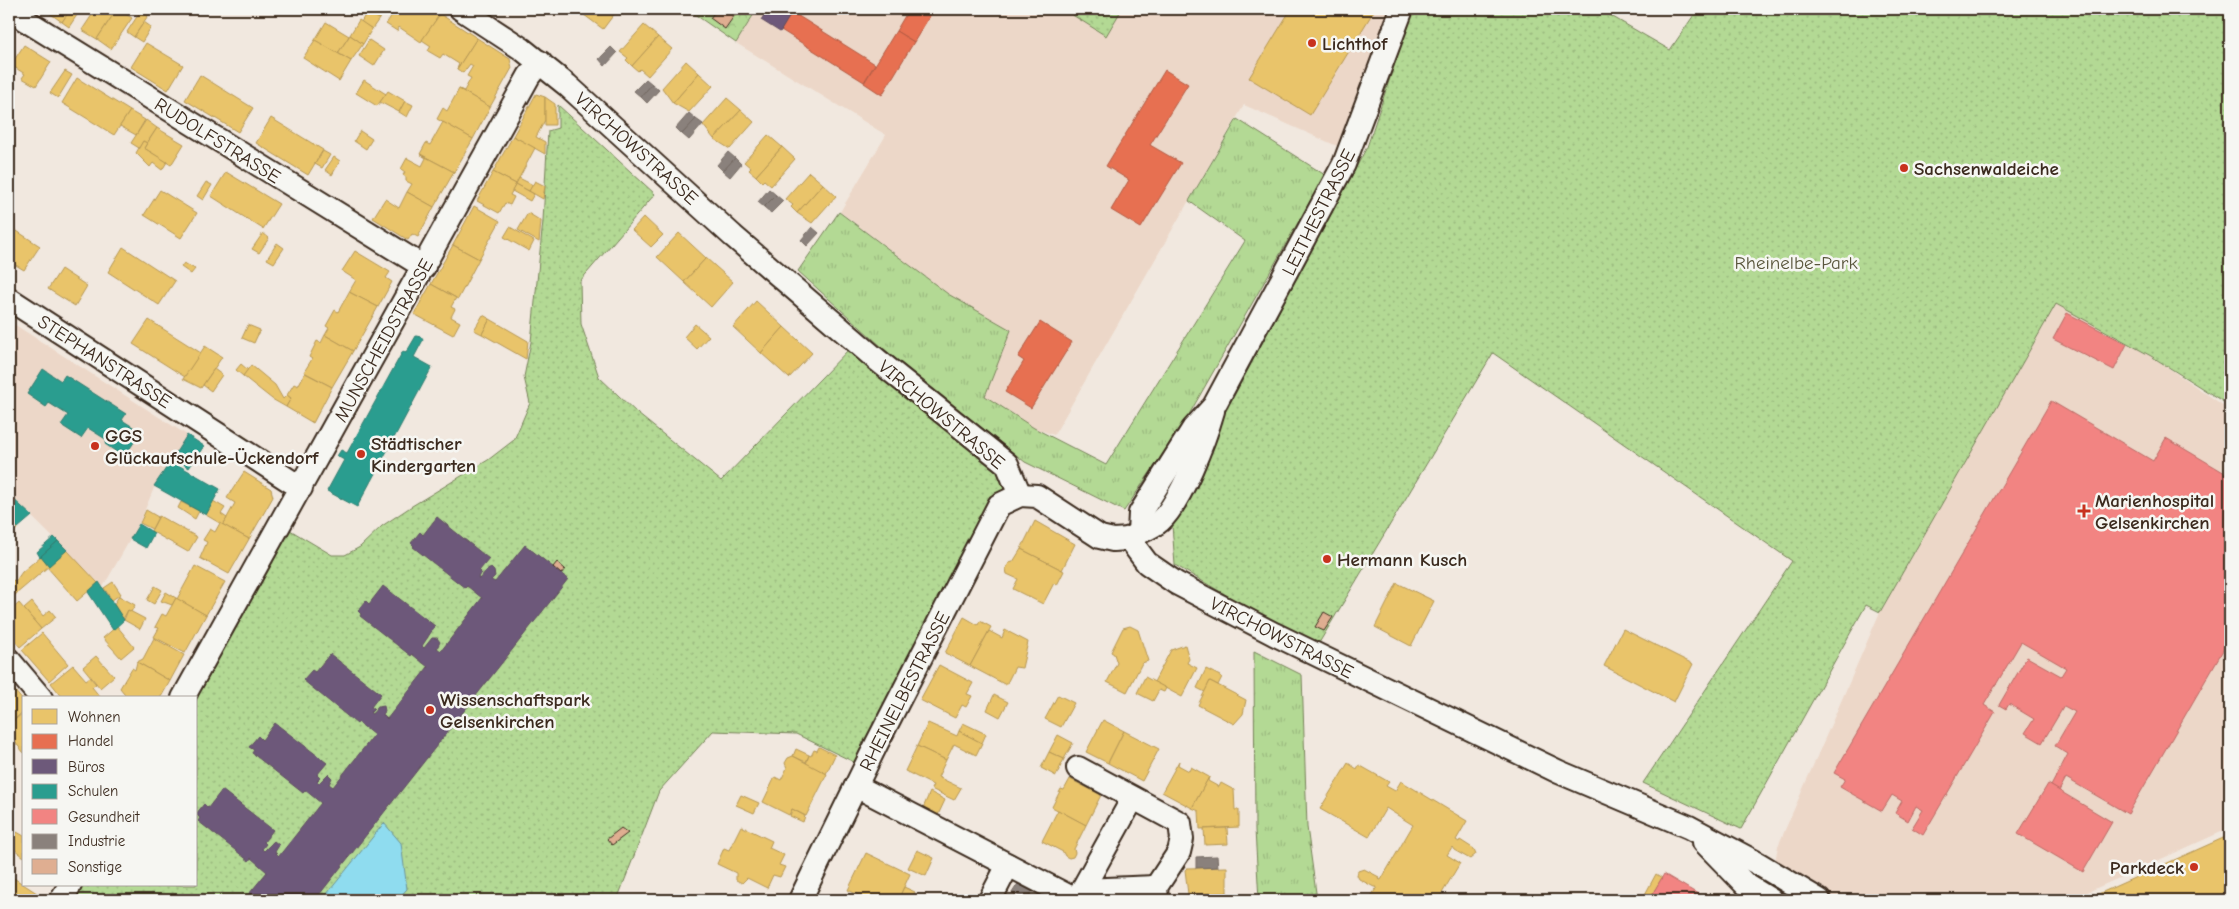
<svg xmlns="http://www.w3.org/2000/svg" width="2239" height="909" font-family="'Comic Neue',sans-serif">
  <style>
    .built { fill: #ecd7c8 }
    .grass { fill: url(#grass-tufts); stroke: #778259 }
    .forest { fill: url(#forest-crowns); stroke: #778259 }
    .park { fill: url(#park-dots); stroke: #778259 }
    .water { fill: #8fdcef; stroke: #6d959b }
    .homes { fill: #e9c46a; stroke: #b59653 }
    .shops { fill: #e76f51; stroke: #b35a42 }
    .offices { fill: #6d597a; stroke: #5e4b5e }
    .schools { fill: #2a9d8f; stroke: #2f7a6d }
    .health { fill: #f28482; stroke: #bb6964 }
    .industry { fill: #8a817c; stroke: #726760 }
    .building { fill: #dfae91; stroke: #3b2a1e }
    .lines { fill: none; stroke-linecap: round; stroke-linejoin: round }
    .minor-casing { stroke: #3b2a1e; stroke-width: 26 }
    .minor { stroke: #f6f6f2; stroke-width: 22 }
    .poi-dot { fill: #c8321e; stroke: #f6f6f2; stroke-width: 2 }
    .labels { text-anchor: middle; stroke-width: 5; stroke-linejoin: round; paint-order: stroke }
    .poi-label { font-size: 19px; font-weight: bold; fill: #3b2a1e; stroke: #f6f6f2; text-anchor: start }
    .street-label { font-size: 19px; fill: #3b2a1e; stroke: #f6f6f2 }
    .park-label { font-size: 19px; fill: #59563c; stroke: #f6f6f2 }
  </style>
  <defs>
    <pattern id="grass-tufts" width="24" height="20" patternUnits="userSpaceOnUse" patternTransform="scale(1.25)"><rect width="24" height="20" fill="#b3d994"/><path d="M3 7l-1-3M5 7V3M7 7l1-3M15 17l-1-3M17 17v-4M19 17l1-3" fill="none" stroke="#9bba7f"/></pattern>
    <pattern id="forest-crowns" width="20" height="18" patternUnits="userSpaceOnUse" patternTransform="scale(1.25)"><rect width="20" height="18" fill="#b3d994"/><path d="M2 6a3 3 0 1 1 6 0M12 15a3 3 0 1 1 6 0" fill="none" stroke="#9bba7f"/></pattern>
    <pattern id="park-dots" width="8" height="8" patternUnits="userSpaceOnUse" patternTransform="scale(1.25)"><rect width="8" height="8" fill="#b3d994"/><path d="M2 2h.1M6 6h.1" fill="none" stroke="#9bba7f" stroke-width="1.8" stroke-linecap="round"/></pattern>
  </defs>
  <rect width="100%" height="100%" fill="#f1e8df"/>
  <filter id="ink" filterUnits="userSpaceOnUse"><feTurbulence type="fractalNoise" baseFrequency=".02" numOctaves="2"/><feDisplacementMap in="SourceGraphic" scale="10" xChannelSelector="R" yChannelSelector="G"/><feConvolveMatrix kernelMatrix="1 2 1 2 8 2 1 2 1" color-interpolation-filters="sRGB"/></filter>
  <g filter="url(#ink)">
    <g class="built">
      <path d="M757,9H1065L1106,35L1122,9H1389L1337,146L1244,105L1054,435L1034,428L985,396L1011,330L948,294L840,212L886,135L736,43Z"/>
      <path d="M2056,303L2151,356L2230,410V828L2070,900H1768L1778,846L1880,612Z"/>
      <path d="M9,321L187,435L154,488L139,524L103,587L9,494Z"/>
    </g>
    <g class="grass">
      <path d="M1237,119L1325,175L1187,418L1124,511L1025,462L893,357L798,271L839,212L948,294L1011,330L985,396L1034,428L1106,465L1245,241L1189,201Z"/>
      <path d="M1254,651L1302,675L1307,827L1317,900H1259L1255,830Z"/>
    </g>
    <path class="forest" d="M687,9H757L736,43Z"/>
    <g class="park">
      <path d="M1063,9H1122L1106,36Z"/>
      <path d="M1413,9H1599L1670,50L1698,9H2230V406L2151,356L2056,304L1880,612L1866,605L1741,829L1643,783L1792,561L1493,353L1316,648L1175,565L1172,525L1220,422L1367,147Z"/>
      <path d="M558,105L655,194L580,281L581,324L599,377L638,414L721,481L853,345L978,443L1010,488L856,763L796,734L713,731L659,791L617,900H72L81,885H196V698H191L285,527L332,555H345L360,547L382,526L412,506L488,460L514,440L530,403L524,377L531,342L543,221L548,131L558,128Z"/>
    </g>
    <path class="water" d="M384,823L401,843L407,889L397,900H322Z"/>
    <g class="homes">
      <path d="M50,9H71L62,22L48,12Z"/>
      <path d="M96,9H117L97,39L82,30Z"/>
      <path d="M117,9L132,18L111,49L97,39Z"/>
      <path d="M142,9L149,14L134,37L127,32Z"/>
      <path d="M355,9H386L379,19L363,9L360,12Z"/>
      <path d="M396,9H432L440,14L421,42L399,27L397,31L386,24Z"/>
      <path d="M576,9H618L603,29Z"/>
      <path d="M1291,9H1375L1310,115L1249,78Z"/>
      <path d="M70,10L77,15L69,27L62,22Z"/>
      <path d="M367,12L379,19L372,29L361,22Z"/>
      <path d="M440,14L477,38L457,69L459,64L443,54L440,58L428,51L431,46L422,40Z"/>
      <path d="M359,20L372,29L363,44L350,35Z"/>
      <path d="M144,22L151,27L142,42L134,37Z"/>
      <path d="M326,22L349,36L337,55L315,40Z"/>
      <path d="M644,25L658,37L632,66L626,60L628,58L620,52Z"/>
      <path d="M350,35L363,44L351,61L338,53Z"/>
      <path d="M658,37L672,49L648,76L640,69L638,71L632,66Z"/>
      <path d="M477,38L510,59L512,68L490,107L459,89L464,91L471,78L467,76L473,66L470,64L463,73L457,69Z"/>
      <path d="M315,40L351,61L339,81L303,58Z"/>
      <path d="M369,40L384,50L374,66L359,56Z"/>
      <path d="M146,43L183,65L168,90L131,67Z"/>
      <path d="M24,45L51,62L36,86L22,78L25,74L11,65Z"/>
      <path d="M686,61L699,73L673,103L662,88Z"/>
      <path d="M65,71L72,75L58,98L50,93Z"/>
      <path d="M699,73L713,86L689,112L673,103Z"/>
      <path d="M200,75L253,108L238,132L185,100Z"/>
      <path d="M77,78L130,111L114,135L62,103Z"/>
      <path d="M364,80L386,94L377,106L356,93Z"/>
      <path d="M459,89L490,107L473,139L437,119L443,108L447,111Z"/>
      <path d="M388,91L405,101L399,112L380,102Z"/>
      <path d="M536,94L545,97V120L536,137L545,142V154L513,136Z"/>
      <path d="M545,97L555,104V125H545Z"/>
      <path d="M727,98L741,110L714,139L703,125Z"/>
      <path d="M405,101L413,105L407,117L399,112Z"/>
      <path d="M741,110L754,122L730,149L714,139Z"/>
      <path d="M130,111L145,120L136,135L120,126Z"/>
      <path d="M271,118L323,150L308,175L256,143Z"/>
      <path d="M146,120L157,128L147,143L143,141L139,148L131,143Z"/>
      <path d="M443,122L473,139L454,172L420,154L426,143L430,145Z"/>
      <path d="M157,128L184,144L171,165L144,148Z"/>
      <path d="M360,131L372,139L366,149L354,141Z"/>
      <path d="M768,135L782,147L756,176L749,170L751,168L744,162Z"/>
      <path d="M513,136L535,148L516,184L493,172Z"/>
      <path d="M143,141L147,143L144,148L167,162L162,170L153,163L150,167L136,153Z"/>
      <path d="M782,147L795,159L771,186L764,180L762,182L756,176Z"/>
      <path d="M323,151L330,155L322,168L315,164Z"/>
      <path d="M420,154L454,172L434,207L407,192L412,184L406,181V177L403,175L405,172L401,169L407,158L422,166L426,158Z"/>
      <path d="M334,157L340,161L332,175L325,170Z"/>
      <path d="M226,172L279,204L263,229L211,196Z"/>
      <path d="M493,172L516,184L510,195L514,197L510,205L505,203L499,213L477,201Z"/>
      <path d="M809,172L823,184L797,213L791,207L793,205L785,199Z"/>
      <path d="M519,178L533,185L529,191L516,184Z"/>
      <path d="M535,181L545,186L543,199L529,191Z"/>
      <path d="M206,182L212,185L203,200L197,196Z"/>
      <path d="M516,184L534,194L530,201L512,191Z"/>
      <path d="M823,184L836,196L812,223L797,213Z"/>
      <path d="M160,190L197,213L181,238L144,215Z"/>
      <path d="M407,192L434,207L418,237L412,234L408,240L373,218L385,199L399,208Z"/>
      <path d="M474,206L500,221L479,259L453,245Z"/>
      <path d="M528,213L541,221L539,242L518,230Z"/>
      <path d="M644,217L663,235L651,247L632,230Z"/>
      <path d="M9,226L40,246L24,270L9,261Z"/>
      <path d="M510,227L534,241L529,251L504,237Z"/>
      <path d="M263,233L269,238L259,253L252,249Z"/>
      <path d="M679,233L706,258L684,282L657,257Z"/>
      <path d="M277,243L284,248L274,263L267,259Z"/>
      <path d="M453,245L479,259L458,299L431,284Z"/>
      <path d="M123,247L175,281L159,305L108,272Z"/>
      <path d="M355,251L390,272L386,278L392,282L378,307L349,292L356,280L342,271Z"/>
      <path d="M706,258L733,282L711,307L684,282Z"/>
      <path d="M184,263L195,269L191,274L181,267Z"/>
      <path d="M61,269L87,286L75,306L48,289Z"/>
      <path d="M431,284L456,298L451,307L455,309L451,317L460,322L453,335L414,314Z"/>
      <path d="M349,292L378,307L353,351L325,335L329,328L326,326L335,310L338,312Z"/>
      <path d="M756,301L784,327L761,353L733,327Z"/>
      <path d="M483,315L490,319L482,334L474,330Z"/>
      <path d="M490,319L528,341L526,359L482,334Z"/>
      <path d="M149,320L201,353L185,377L133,344Z"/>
      <path d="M695,324L709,336L697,349L684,337Z"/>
      <path d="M248,325L260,330L254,343L242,338Z"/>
      <path d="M784,327L812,353L789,378L761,353Z"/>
      <path d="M325,335L353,351L332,387L304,372L312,359L309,357L317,341L321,343Z"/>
      <path d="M205,346L222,357L201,388L183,379Z"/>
      <path d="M241,364L248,370L243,376L236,370Z"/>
      <path d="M251,365L275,385L283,399L287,395L291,398L286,407L272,399L243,376Z"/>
      <path d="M214,369L222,375L211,391L203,385Z"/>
      <path d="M305,373L332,387L313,423L286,407L291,398L287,395L294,384L298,386Z"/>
      <path d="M244,472L271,489L273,497L249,539L223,525L235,503L227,498Z"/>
      <path d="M213,501L225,508L221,514L227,518L223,525L206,515Z"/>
      <path d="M181,502L199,511L195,519L178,508Z"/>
      <path d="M146,510L158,517L152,529L140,523Z"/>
      <path d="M159,516L197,537L188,552L151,531Z"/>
      <path d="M9,518L18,528L9,535Z"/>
      <path d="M1035,521L1075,544L1062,570L1021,549Z"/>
      <path d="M220,523L249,539L229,574L200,558L207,542L203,540L210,529L215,532Z"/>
      <path d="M1021,549L1064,571L1057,585L1054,583L1043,604L1013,589L1018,579L1007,574L1006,569L1009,563L1013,562Z"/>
      <path d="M67,550L98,583L77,601L47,567Z"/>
      <path d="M41,556L49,566L9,600V576L15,582L22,572Z"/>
      <path d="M195,566L225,582L206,615L177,599Z"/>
      <path d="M113,582L121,594L112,600L104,588Z"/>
      <path d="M1397,583L1434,601L1411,646L1375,627Z"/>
      <path d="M155,586L162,590L154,604L147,600Z"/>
      <path d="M166,592L176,598L172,605L161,601Z"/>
      <path d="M119,596L135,605L131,612L128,610L123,619L114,604Z"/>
      <path d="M176,598L206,615L185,653L154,637L159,628L155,627L162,614L166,616Z"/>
      <path d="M32,602L43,616L50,610L56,617L41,629L24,609Z"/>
      <path d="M19,603L41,629L20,647L9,634V612Z"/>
      <path d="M128,610L145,619L140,629L124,620Z"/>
      <path d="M964,617L978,625L980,621L991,627L970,666L945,653Z"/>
      <path d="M117,626L134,647L121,658L103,638Z"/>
      <path d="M1130,626L1138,630L1148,661L1142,663L1127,692L1107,682L1117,663L1114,654L1111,652L1123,628Z"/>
      <path d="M1623,629L1693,664L1674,702L1604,666Z"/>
      <path d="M1005,630L1028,642L1022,668L1015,667L1006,685L970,666L989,631L1002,638Z"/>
      <path d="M42,633L68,664L49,681L22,650Z"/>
      <path d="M154,638L184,655L170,681L137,662L143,659Z"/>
      <path d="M1185,645L1189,659L1187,663L1197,668L1182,697L1154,682L1171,650Z"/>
      <path d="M96,656L114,676L100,688L83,667Z"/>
      <path d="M137,662L170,681L161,697L128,698L120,688L132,668L135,670Z"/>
      <path d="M73,665L86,680L90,677L96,684L92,687L100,697L99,698H63L51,683Z"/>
      <path d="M939,665L973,683L967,694L972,696L966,707L962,705L955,718L920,700Z"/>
      <path d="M1206,669L1222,677L1218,685L1210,681L1205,692L1197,688Z"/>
      <path d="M1145,677L1166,688L1164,692L1159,690L1153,701L1137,693Z"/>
      <path d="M1210,681L1246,700L1243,714L1234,724L1198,705Z"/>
      <path d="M9,684L24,702V711L9,724Z"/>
      <path d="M994,695L1008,702L1000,717L987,710Z"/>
      <path d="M1058,695L1074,703L1061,727L1045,719Z"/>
      <path d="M24,712V753L9,735V725Z"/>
      <path d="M1103,720L1124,731L1108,763L1086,752Z"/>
      <path d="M928,723L957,736L959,731L982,743L976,755L954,744L946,760L917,746Z"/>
      <path d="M963,723L986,734L982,743L959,731Z"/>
      <path d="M1124,731L1159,749L1142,781L1108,763Z"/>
      <path d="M1058,735L1073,743L1064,759L1049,752Z"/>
      <path d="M917,746L946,760L938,777L961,788L954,800L931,789L933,785L905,771Z"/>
      <path d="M819,747L835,755L826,774L806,764L809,755L811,756L814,750L817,751Z"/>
      <path d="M796,749L809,755L806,762L793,756Z"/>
      <path d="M1049,752L1064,759L1056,776L1041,768Z"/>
      <path d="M793,756L827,774L806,816L792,809L789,815L763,802L775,777L781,780L787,768L785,763L788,758Z"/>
      <path d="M1179,761L1178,765L1189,771L1191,767L1209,777L1192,808L1162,792Z"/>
      <path d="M1348,763L1357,769L1359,765L1389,782L1386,786L1395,791L1401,781L1467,821L1456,840L1459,842L1460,840L1474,849L1476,854L1470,859L1454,850L1452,847L1447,855L1460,863L1438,900L1425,895L1421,900H1369L1377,887H1374L1359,879L1357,875L1358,871L1364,869L1379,877L1378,879L1381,880L1413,825L1386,808L1369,837L1320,809Z"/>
      <path d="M1209,777L1208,781L1219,787L1221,783L1234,790L1235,810H1239V827L1200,829L1199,811L1192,808Z"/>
      <path d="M1070,779L1101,795L1086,825L1052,807L1061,789L1064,790Z"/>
      <path d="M930,792L945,800L938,815L923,808Z"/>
      <path d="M741,795L759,803L754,813L736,805Z"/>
      <path d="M792,809L805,816L803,822L790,816Z"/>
      <path d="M1058,810L1086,825L1074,849L1075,853L1073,857L1069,858L1065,856L1063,852L1042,841Z"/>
      <path d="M741,826L772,841L769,848L784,855L779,865L785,867L780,877L773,875L767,888L747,878L742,883L736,880V873L717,864L724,848L729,850Z"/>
      <path d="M1227,828L1228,844L1205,845L1204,829Z"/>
      <path d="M17,832L24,836V857L9,845Z"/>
      <path d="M2230,835V900H2085Z"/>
      <path d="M917,850L934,858L926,876L908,868Z"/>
      <path d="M866,853L910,874L898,900H869L848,890Z"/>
      <path d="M1227,867V893L1188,894L1185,870L1187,868Z"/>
      <path d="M1656,874L1662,878L1649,900H1642Z"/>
      <path d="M9,875L40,895L37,900H9Z"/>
      <path d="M904,887L915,892L911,900H898Z"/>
      <path d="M1228,893V900H1188V894Z"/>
    </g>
    <g class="shops">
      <path d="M909,9H934L914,42L896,31Z"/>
      <path d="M792,12L875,64L864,82L781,30Z"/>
      <path d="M896,31L914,42L882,95L864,83Z"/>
      <path d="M1165,70L1188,84L1150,145L1181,163L1141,228L1111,210L1129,180L1106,166Z"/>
      <path d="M1040,322L1072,342L1031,408L1005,392L1024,361L1018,357Z"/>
    </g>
    <g class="offices">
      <path d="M768,9H794L780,32L761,20Z"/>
      <path d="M437,517L489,559L479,571L481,573L478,577L479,579L486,571L491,568L494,571L495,576L491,580L495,582L525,545L568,579L315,900H244L267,872L251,858L249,861L198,821L200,818L196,814L204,804L208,808L222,790L273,830L264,842L266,844L262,849L264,851L274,841L279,845L275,852L279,856L321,803L305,790L303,793L252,753L254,750L249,747L258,736L262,740L275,723L327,763L317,775L320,778L317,781L319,783L328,774L332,778L329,784L333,787L374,735L358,722L357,724L303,680L312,670L315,672L330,654L381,694L371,707L374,709L370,713L372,714L378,707L384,706L385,711L383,715L387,719L428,667L412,654L411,656L360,616L361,614L358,611L366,601L369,604L383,586L435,626L422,646L424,648L432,638H437L440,642L437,648L441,651L482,598L467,586L465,588L413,547L414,546L411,543L420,532L423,535Z"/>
    </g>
    <g class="schools">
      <path d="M416,336L421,337L423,340L414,357L432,367L357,507L327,491L344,460L337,456L341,450L347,453L403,351L406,353Z"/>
      <path d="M43,369L61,381L65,375L126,414L122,420L141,432L124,457L105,444L107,440L88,428L81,438L61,425L68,415L49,403L46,407L27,394Z"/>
      <path d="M187,435L204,446L189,468L173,457Z"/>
      <path d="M171,461L220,489L206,515L154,486Z"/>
      <path d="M11,497L32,516L18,528L9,517V499Z"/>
      <path d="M139,524L154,533L146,548L130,539Z"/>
      <path d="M54,537L58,541L40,557L37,552Z"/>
      <path d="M58,541L67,550L49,566L41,556Z"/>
      <path d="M99,582L124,620L113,630L88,592Z"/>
    </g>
    <g class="health">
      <path d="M2067,313L2127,344L2114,370L2053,339Z"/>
      <path d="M2051,401L2153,461L2166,438L2230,476V638L2128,814L2066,778L2059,791L2051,786L2068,754L2055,746L2075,712L2064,706L2042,743L2025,733L2034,719L2009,704L2006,709L1999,705L2027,657L2061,676L2066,668L2021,642L1984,705L1995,712L1923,835L1912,828L1923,810L1916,806L1908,821L1895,813L1902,801L1892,795L1882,811L1840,787L1845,779L1834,773Z"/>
      <path d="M2048,784L2112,822L2083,872L2018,834Z"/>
      <path d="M1664,874L1708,900H1649Z"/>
    </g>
    <g class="industry">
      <path d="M611,47L617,53L605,66L599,59Z"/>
      <path d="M646,79L652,84L641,97L634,91Z"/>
      <path d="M652,84L659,90L647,103L641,97Z"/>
      <path d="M689,113L696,119L682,134L676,128Z"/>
      <path d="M696,119L703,124L689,140L682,134Z"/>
      <path d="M728,152L735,158L723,171L717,165Z"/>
      <path d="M735,158L741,164L730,177L723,171Z"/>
      <path d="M769,189L776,195L764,207L758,202Z"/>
      <path d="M776,195L783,201L771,213L764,207Z"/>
      <path d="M812,227L819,233L807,246L801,240Z"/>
      <path d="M1217,856L1218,867L1196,868V857Z"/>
      <path d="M1019,882L1034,890L1027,899L1012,893Z"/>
    </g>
    <g class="building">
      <path d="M717,9H739L725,29L710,18Z"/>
      <path d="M557,562L565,569L561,574L553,567Z"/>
      <path d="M1324,612L1333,617L1324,631L1315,627Z"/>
      <path d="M621,828L628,833L612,845L607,839Z"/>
    </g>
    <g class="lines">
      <defs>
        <g id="minor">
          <path d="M15,9L25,20L424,267"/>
          <path d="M461,9L522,49L567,85L733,236L876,359L1007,464L1020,495"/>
          <path d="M9,299L301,488"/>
          <path d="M1139,532L1140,513L1193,429L1214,406L1344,164L1402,9"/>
          <path d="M1130,538C1139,532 1152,528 1160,521C1181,502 1205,439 1213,411"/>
          <path d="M1129,539L1147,563L1176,583L1274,634L1559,772L1689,827L1757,863L1819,900"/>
          <path d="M9,660L41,698"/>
          <path d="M183,698L529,76L540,62"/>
          <path d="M1078,768L1180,823L1182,839L1179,852L1156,887L1157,900"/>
          <path d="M856,786L1076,900"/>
          <path d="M1704,842L1745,884L1771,900"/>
          <path d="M1082,890L1133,798"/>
          <path d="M61,900L70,885"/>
          <path d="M800,900L877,743L999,505L1020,495L1037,496L1100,537L1113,540L1129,539"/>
          <path d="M990,900L1008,865"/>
          <path d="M1077,900L1082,890L1156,887"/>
        </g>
      </defs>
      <use href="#minor" class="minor-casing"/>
      <use href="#minor" class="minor"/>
    </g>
  </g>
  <g class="poi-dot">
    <circle cx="1312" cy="43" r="5"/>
    <circle cx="1904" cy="168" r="5"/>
    <circle cx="95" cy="446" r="5"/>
    <circle cx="361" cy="454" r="5"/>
    <path d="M2081.5 503.5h5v5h5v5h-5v5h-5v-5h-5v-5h5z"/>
    <circle cx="1327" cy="559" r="5"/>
    <circle cx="430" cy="710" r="5"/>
    <circle cx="2194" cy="867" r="5"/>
  </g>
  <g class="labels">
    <g class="poi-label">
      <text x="1322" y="50">Lichthof</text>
      <text x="1914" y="175">Sachsenwaldeiche</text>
      <text x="105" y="442">GGS<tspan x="105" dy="22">Glückaufschule-Ückendorf</tspan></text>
      <text x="371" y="450">Städtischer<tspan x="371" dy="22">Kindergarten</tspan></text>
      <text x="2095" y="507">Marienhospital<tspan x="2095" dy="22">Gelsenkirchen</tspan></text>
      <text x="1337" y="566">Hermann Kusch</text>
      <text x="440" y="706">Wissenschaftspark<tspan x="440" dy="22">Gelsenkirchen</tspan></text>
      <text x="2184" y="874" text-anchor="end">Parkdeck</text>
    </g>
    <g class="street-label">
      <text transform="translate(218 140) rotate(32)" y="7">RUDOLFSTRASSE</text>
      <text transform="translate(637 148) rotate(42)" y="7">VIRCHOWSTRASSE</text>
      <text transform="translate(1318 212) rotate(-63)" y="7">LEITHESTRASSE</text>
      <text transform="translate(383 340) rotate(-61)" y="7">MUNSCHEIDSTRASSE</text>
      <text transform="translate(105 361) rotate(33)" y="7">STEPHANSTRASSE</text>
      <text transform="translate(942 414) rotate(40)" y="7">VIRCHOWSTRASSE</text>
      <text transform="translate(1282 637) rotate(27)" y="7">VIRCHOWSTRASSE</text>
      <text transform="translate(904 691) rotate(-63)" y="7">RHEINELBESTRASSE</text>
    </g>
    <g class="park-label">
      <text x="1796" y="269">Rheinelbe-Park</text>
    </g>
  </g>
  <rect width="2239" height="909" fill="none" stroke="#f6f6f2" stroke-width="30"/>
  <rect x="15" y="15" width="2209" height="879" fill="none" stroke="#3b2a1e" stroke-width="2" filter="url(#ink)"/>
  <rect x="22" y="696" width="175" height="190" fill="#f6f6f2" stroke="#aba49d"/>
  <rect x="32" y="709" width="25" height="15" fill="#e9c46a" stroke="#aba49d"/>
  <text x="68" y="722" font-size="15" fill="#3b2a1e">Wohnen</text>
  <rect x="32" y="734" width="25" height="15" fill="#e76f51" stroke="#aba49d"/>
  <text x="68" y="746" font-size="15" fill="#3b2a1e">Handel</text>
  <rect x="32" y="759" width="25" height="15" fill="#6d597a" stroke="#aba49d"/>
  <text x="68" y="772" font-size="15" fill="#3b2a1e">Büros</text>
  <rect x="32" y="784" width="25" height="15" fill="#2a9d8f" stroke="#aba49d"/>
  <text x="68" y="796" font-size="15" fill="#3b2a1e">Schulen</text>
  <rect x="32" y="809" width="25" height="15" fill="#f28482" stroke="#aba49d"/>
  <text x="68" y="822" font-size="15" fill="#3b2a1e">Gesundheit</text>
  <rect x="32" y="834" width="25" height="15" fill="#8a817c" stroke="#aba49d"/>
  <text x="68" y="846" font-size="15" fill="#3b2a1e">Industrie</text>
  <rect x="32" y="859" width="25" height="15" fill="#dfae91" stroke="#aba49d"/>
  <text x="68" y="872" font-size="15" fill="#3b2a1e">Sonstige</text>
</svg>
